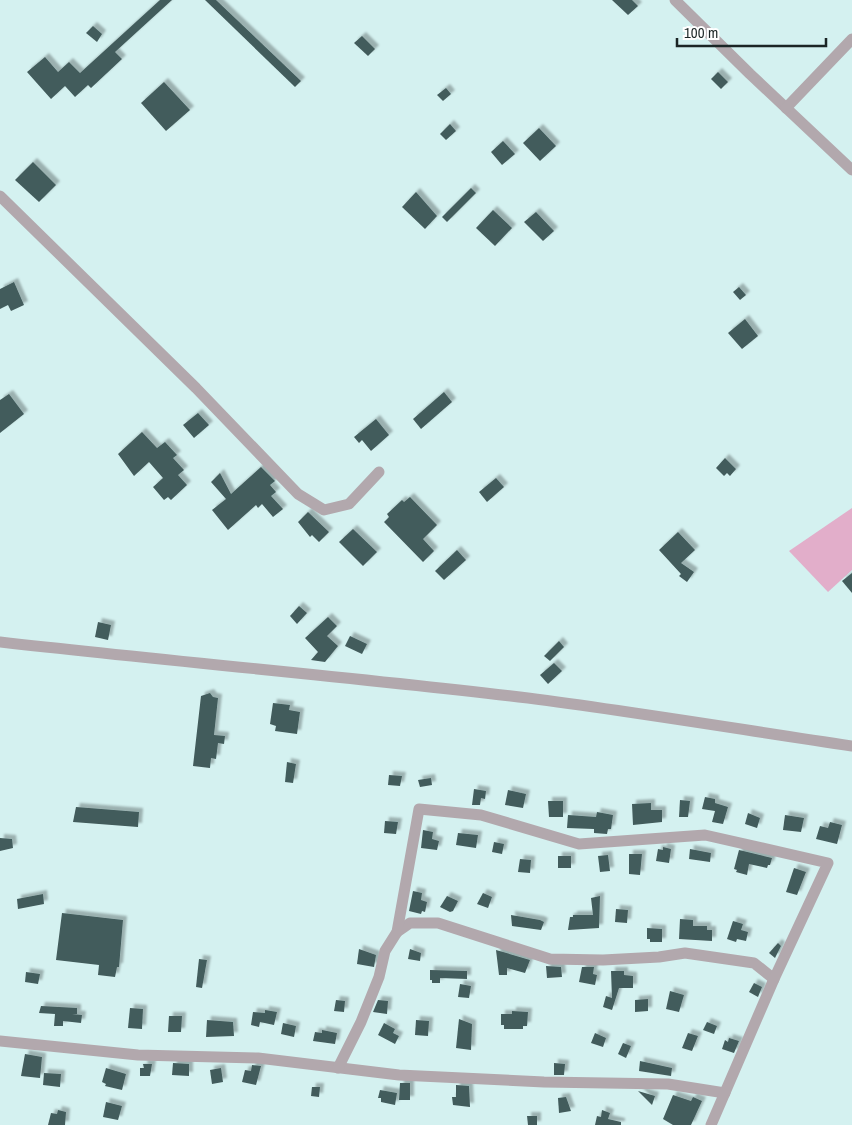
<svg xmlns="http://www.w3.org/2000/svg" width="852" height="1125" font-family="'Archivo Narrow',sans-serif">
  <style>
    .green { fill: #e2aeca }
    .building { fill: #425b5b; filter: url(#shadow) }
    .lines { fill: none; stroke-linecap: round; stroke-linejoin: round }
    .minor { stroke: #b2a8ad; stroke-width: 11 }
  </style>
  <defs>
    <filter id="shadow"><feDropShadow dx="4" dy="-4" stdDeviation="1" flood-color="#0004"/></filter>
  </defs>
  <rect width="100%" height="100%" fill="#d4f1f0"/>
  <path class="green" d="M852,508V570L828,592L789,551Z"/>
  <g class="building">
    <path d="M160,0H172L115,52L122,59L91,88L88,85L75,97L65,86L51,99L27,72L45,57L58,72L69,62L80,73Z"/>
    <path d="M205,0H216L301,81L295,87Z"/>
    <path d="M612,0H632L638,6L628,15Z"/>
    <path d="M93,26L102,34L97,42L86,33Z"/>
    <path d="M362,36L375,49L368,56L354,43Z"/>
    <path d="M718,72L728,82L721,89L711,79Z"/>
    <path d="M164,82L190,110L166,131L141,103Z"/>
    <path d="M446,88L451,94L443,101L437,95Z"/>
    <path d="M450,124L456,131L446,140L440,134Z"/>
    <path d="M539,128L556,146L540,161L523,143Z"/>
    <path d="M503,141L515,154L502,165L491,152Z"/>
    <path d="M33,162L56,185L39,202L15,180Z"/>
    <path d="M471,188L476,193L447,222L442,217Z"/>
    <path d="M416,192L437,216L425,229L402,207Z"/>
    <path d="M493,210L512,228L495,246L476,228Z"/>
    <path d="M536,212L554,231L543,241L524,222Z"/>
    <path d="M14,282L24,305L11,311L8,305L0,309V289Z"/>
    <path d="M739,287L746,295L740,300L733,292Z"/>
    <path d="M745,319L758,336L742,349L728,333Z"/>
    <path d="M444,392L452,402L421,429L413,419Z"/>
    <path d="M9,394L24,414L0,433V400Z"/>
    <path d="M198,413L209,425L194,438L183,425Z"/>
    <path d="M376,419L389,435L371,451L362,440L359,443L354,437Z"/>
    <path d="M142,432L157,448L165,442L177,455L173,458L184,470L178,475L187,485L171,500L168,497L164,500L153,487L163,478L149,462L134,476L118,454Z"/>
    <path d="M725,458L736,469L730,476L727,473L724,476L716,468Z"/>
    <path d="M261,467L275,481L270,485L276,492L271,496L283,509L273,517L262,504L258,508L256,505L228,530L212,510L226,499L211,482L220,473L231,494Z"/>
    <path d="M496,478L504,487L487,502L479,492Z"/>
    <path d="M410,497L437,525L423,539L434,551L423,562L384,522L389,517L387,514L402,500L404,502Z"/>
    <path d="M308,512L329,532L319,542L312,535L310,537L298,522Z"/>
    <path d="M353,529L377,552L363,566L339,542Z"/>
    <path d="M678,532L695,550L681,563L694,572L687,582L679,576L681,574L659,550Z"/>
    <path d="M457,550L466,560L444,580L435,571Z"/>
    <path d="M852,573V593L842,581Z"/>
    <path d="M299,606L307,613L297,624L290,616Z"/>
    <path d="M328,617L337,626L327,636L338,646L325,662L311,660L318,652L305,638Z"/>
    <path d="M98,622L111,625L108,640L95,637Z"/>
    <path d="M350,636L367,644L362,654L345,646Z"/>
    <path d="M559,641L564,647L550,661L544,656Z"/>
    <path d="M554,663L562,671L548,684L540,675Z"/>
    <path d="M210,693L213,697L218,698L214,735L225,736L224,744L218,743L216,759L211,758L210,768L193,766L201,696Z"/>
    <path d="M273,703L290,705L289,710L300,712L297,734L275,731L276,726L270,724Z"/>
    <path d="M287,762L296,764L293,783L285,782Z"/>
    <path d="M389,775L402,776L400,786L388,785Z"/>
    <path d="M431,778L432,785L420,787L418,780Z"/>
    <path d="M474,789L486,791L485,799L481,798L480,805H472Z"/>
    <path d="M508,790L526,794L523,808L505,805Z"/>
    <path d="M705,797L715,799V803L728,807L723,824L712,822L715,811L702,809Z"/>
    <path d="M680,800L690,801L688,817H679Z"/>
    <path d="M548,801H563V817H549Z"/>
    <path d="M651,803V810H662V822L633,825L632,804Z"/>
    <path d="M76,807L139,812L138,827L73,822Z"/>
    <path d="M597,812L613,815L611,829H608L607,834L594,833V829L567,828L568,815L596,817Z"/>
    <path d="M748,813L760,818L757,828L745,824Z"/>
    <path d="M785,815L804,818L801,832L783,830Z"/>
    <path d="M385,821L398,822L396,834L384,833Z"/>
    <path d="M830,822L842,825L837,844L816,839L820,826L828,828Z"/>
    <path d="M423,830L433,832L432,839L439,841L437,850L421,848Z"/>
    <path d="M458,833L478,835L476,848L456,845Z"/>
    <path d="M0,838L12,839L13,848L0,851Z"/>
    <path d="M494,842L504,844L502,854L492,852Z"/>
    <path d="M663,847L671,849L669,863L656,861L658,849L663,850Z"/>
    <path d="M690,849L711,853L710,862L689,859Z"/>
    <path d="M739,850L772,858L770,865H768L767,868L749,864L747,875L736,872L737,870L734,869Z"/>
    <path d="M629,854H642L640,875L629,874Z"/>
    <path d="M608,855L610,871L600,872L598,856Z"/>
    <rect x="558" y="856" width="13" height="12"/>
    <path d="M520,859L531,860L530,873L518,872Z"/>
    <path d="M794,868L806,872L797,895L786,892Z"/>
    <path d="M413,891L422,893L421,900L427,902L425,912L422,911L421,914L409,911Z"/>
    <path d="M483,893L492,897L488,908L477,904Z"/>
    <path d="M43,894L44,904L18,909L17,899Z"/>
    <path d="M447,896L458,901L453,911L450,912L440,907Z"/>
    <path d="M600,896L599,928L568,930L570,917H573V915H593L591,898Z"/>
    <path d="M616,909L628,910L627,923L615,922Z"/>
    <path d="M62,913L123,920L119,967H117L115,977L98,975L99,965L56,960Z"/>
    <path d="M511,915L540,920L544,922L541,930L512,926Z"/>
    <path d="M680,919L693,920V926H707V930H712V941L679,939Z"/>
    <path d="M733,921L743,924L741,930L748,932L746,941L737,939L736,942L727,939Z"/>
    <path d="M647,928L662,929V942H650V939H647Z"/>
    <path d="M778,943L781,946L775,958L769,953Z"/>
    <path d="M359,949L376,955L374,967L357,964Z"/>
    <path d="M410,949L421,953L420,961L408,959Z"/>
    <path d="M496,950L530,960L525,973L507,968V975H499Z"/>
    <path d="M199,959L207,960L202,988L196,987Z"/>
    <path d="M546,966L561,967L562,977L547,978Z"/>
    <path d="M582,967H594L593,974L597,975L595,985L579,982Z"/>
    <path d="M430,970L467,971V979L440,978V983H432V980H430Z"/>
    <path d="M611,971H624V975L633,976V988H619L612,1010L603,1007L606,996L612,998Z"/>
    <path d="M26,972L40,974L38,984L25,982Z"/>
    <path d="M754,983L762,987L758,997L749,992Z"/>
    <path d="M460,984L471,986L469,998L458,997Z"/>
    <path d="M670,991L684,995L679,1012L666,1009Z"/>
    <path d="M648,999V1011L635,1012V1000Z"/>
    <path d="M336,1000L345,1001L344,1012L334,1011Z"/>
    <path d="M378,1000L388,1001L387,1014L373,1012Z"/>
    <path d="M41,1006L77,1008V1014H72L82,1015L81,1023L63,1021V1026H54L55,1014L39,1013Z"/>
    <path d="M130,1008L143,1009L142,1029L128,1028Z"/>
    <path d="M265,1010L277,1012L274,1025L260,1022L259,1027L251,1025L253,1012L265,1013Z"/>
    <path d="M512,1011L528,1012L527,1026H523V1029H504V1025H501V1014H512Z"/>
    <path d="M169,1016H182L181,1032H168Z"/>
    <path d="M459,1019L472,1024L471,1050L456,1048Z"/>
    <path d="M207,1020L233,1022L234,1036L206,1037Z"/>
    <path d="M416,1020L429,1021L428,1036L415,1035Z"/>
    <path d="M707,1022L717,1026L714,1034L703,1030Z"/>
    <path d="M283,1023L296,1026L294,1037L281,1034Z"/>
    <path d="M384,1023L395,1029L393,1033L399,1036L395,1044L378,1035Z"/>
    <path d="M322,1030L337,1033L335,1044L313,1041L315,1032L322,1033Z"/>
    <path d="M595,1033L606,1038L603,1047L591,1043Z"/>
    <path d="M688,1033L698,1036L692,1051L682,1048Z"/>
    <path d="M729,1038L739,1041L734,1053L722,1049L725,1040L728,1042Z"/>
    <path d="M623,1043L631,1046L626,1058L618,1054Z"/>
    <path d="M25,1054L42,1057L40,1078L21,1076Z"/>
    <path d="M640,1061L672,1068L671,1076L639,1071Z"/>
    <path d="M173,1063L189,1064V1076L172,1075Z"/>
    <path d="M554,1063L565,1064L564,1075H554Z"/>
    <path d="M143,1064H152L150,1076H140V1068H144Z"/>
    <path d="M252,1065L261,1066L256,1085L242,1082L245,1070L251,1071Z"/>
    <path d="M106,1068L126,1074L122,1090L105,1086L106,1084L102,1082Z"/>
    <path d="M221,1068L223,1082L212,1084L210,1070Z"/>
    <path d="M44,1073L61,1074L60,1087L43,1085Z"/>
    <path d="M400,1083H410V1100H399Z"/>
    <path d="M456,1085L469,1086L470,1107L453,1105L452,1097H456Z"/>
    <path d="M312,1087H320L319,1097L311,1096Z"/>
    <path d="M380,1090L397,1093L395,1105L381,1102V1098H378Z"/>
    <path d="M638,1091L655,1096L652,1105Z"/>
    <path d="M673,1095L691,1101L693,1097L702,1101L691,1125H673L663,1119Z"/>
    <path d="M566,1097L571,1111L559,1113L558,1098Z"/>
    <path d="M106,1102L122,1106L118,1120L103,1117Z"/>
    <path d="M58,1110L66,1112L65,1125H48L51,1113L57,1114Z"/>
    <path d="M602,1110L610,1113L608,1119L621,1122V1125H595L597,1116L601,1117Z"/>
    <path d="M527,1116H537V1125H528Z"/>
  </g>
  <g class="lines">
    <g class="minor">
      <path d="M675,0L750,74L852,170"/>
      <path d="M786,108L852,39"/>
      <path d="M0,196L196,388L298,494L324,510L349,504L379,472"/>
      <path d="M0,642C176,662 352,677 528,698C636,712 744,730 852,746"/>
      <path d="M397,932L410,923H438L550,959L603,960L659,957L685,953L754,963L774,979"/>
      <path d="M0,1041L138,1055L258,1058L399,1075L544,1082L668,1084L725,1093"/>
      <path d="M338,1068L361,1022L379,977L385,951L397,932L419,809L481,815L579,844L705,835L828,863L774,979L711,1125"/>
    </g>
  </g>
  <path d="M677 38v8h149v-8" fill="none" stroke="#1b2525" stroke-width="2.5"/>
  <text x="684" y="38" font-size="15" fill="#1b2525" stroke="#ffffff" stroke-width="4" paint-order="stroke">100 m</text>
</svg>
